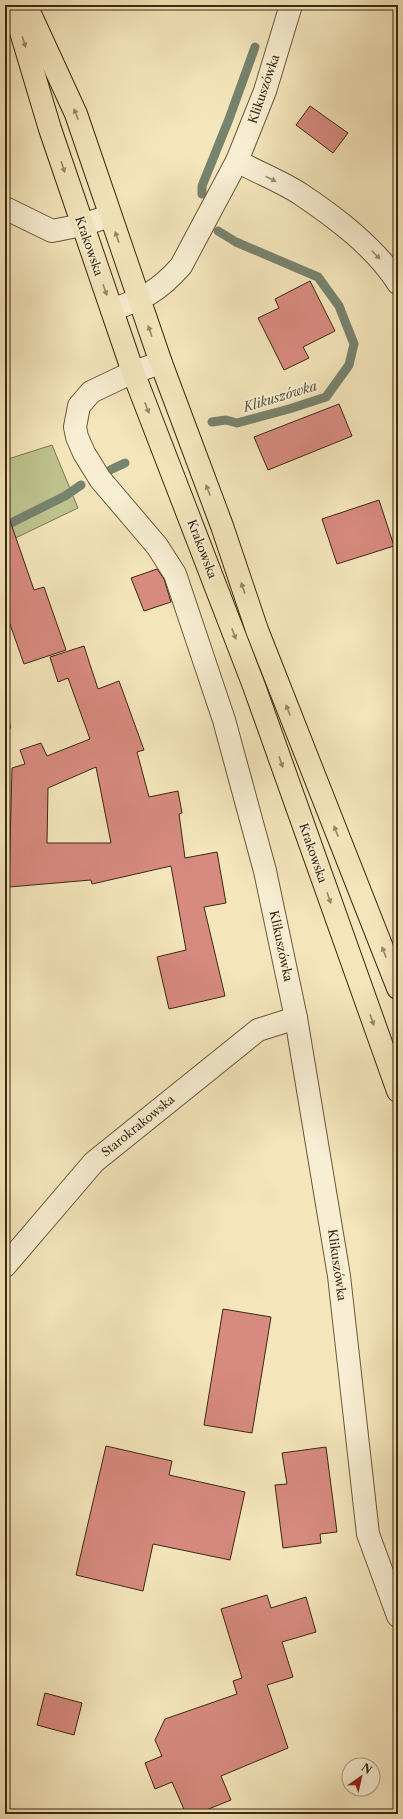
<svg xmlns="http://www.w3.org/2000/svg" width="403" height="1819" font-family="'Libre Caslon Text',serif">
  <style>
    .green { fill: #bec38e; stroke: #7d764e }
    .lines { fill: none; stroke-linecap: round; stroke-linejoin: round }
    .stream { stroke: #76836e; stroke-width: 9 }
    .building { fill: #d78a80; stroke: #3c280f; fill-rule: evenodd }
    .minor-casing { stroke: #6a573a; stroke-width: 24 }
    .major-casing { stroke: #3c280f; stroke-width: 24 }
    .minor { stroke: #f8eed3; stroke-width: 22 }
    .major { stroke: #f4e5bb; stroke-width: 22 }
    .oneway { fill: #988665 }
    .oneway2 { fill: #9a8b71 }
    .labels { text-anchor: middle; stroke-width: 4; stroke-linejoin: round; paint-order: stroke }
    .street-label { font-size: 12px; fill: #3c280f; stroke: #f8eed3 }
    .water-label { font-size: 13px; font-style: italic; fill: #59553e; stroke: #f8eed3 }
  </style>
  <rect width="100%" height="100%" fill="#f4e5bb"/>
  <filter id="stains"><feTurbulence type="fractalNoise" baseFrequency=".005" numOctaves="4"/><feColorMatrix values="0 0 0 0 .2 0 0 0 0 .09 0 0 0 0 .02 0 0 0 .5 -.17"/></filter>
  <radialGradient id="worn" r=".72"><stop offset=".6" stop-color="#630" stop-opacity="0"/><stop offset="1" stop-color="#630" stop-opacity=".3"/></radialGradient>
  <g class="green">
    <path d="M52,445L78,508L5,543V460Z"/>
    <path d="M5,705L11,728L5,730Z"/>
  </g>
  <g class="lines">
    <g class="stream">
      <path d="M202,194V186L229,119L255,47"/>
      <path d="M212,422L226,420L237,423L289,409L326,397L349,365L354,344L339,306L318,277L236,242L218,231"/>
      <path d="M110,470L125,463"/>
      <path d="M5,526L65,496L81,485"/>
    </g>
  </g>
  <g class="building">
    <path d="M310,106L348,133L333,153L296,125Z"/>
    <path d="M310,281L335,331L303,347L309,358L284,370L258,318L279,308L275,299Z"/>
    <path d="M339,404L352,436L268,470L254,437Z"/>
    <path d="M379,500L394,546L337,564L322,519Z"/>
    <path d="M5,518H9L34,590L44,587L66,650L24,664L5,610Z"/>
    <path d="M157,569L164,579L171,602L144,611L131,578Z"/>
    <path d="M84,646L98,689L119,681L144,750L137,752L149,797L178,791L182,813L179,814L185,858L217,852L226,903L204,907L225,996L169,1009L157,957L186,950L171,866L92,884L91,880L9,887L12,768L25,764L20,750L41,743L47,756L90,739L68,678L58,682L50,657ZM96,767L111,843H47L48,788Z"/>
    <path d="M223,1309L271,1317L252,1433L204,1425Z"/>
    <path d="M106,1446L172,1461L169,1475L245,1492L230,1560L153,1544L143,1591L76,1575Z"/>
    <path d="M326,1447L337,1532L320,1534L321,1543L283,1548L275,1485L287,1484L282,1453Z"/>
    <path d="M267,1595L271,1608L306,1597L316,1632L282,1642L293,1677L267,1685L288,1748L221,1776L231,1800L196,1814H186L172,1782L155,1789L145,1763L162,1756L155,1740L165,1719L237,1694L233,1681L242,1678L221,1609Z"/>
    <path d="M45,1693L82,1703L74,1735L37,1725Z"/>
  </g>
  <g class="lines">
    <defs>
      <g id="minor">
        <path d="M237,161C257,172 280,181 299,193C335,217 375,247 398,283"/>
        <path d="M5,208L52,231L82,225L110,216"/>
        <path d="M112,310C144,298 158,292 181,266L237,161L265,91L291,5"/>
        <path d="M161,363L133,372L91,392L79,406L75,427L77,437L84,453L100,479L157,546L175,574L224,720L265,871L296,1018L339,1276L368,1534L398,1616"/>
        <path d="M5,1266L94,1162L258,1030L296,1018"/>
      </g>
      <g id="major">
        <path d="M13,5L50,129L133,372L254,686L398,1091"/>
        <path d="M26,5L76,114L161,363L222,526L257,630L398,988"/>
      </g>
    </defs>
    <use href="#minor" class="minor-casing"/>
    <use href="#major" class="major-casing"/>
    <use href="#minor" class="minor"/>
    <use href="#major" class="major"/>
  </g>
  <defs><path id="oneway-solid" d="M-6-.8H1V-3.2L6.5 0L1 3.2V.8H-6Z"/></defs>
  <g class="oneway">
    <use href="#oneway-solid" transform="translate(24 42) rotate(73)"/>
    <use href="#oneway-solid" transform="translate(76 114) rotate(-111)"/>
    <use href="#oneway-solid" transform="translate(63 167) rotate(72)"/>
    <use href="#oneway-solid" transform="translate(117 237) rotate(-109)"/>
    <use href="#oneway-solid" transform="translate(105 290) rotate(71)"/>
    <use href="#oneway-solid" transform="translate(150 331) rotate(-109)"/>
    <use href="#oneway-solid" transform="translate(147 408) rotate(69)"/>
    <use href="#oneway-solid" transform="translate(208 490) rotate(-111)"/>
    <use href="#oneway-solid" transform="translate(243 588) rotate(-109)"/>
    <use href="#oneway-solid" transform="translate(234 634) rotate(69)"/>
    <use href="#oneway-solid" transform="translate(288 710) rotate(-111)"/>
    <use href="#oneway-solid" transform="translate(281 762) rotate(71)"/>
    <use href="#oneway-solid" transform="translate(336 831) rotate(-111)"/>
    <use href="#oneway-solid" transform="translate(329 898) rotate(71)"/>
    <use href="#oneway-solid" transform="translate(384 952) rotate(-111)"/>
    <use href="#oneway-solid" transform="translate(372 1020) rotate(71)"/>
  </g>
  <g class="oneway2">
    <use href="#oneway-solid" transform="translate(271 179) rotate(27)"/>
    <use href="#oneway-solid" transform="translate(376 255) rotate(45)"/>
  </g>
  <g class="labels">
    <g class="street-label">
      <text transform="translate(264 89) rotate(-71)" y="4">Klikuszówka</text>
      <text transform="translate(89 246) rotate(71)" y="4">Krakowska</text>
      <text transform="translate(202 549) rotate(69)" y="4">Krakowska</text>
      <text transform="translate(313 853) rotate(71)" y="4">Krakowska</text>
      <text transform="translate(281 946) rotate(78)" y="4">Klikuszówka</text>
      <text transform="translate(138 1126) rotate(-39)" y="4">Starokrakowska</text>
      <text transform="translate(337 1265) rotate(82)" y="4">Klikuszówka</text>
    </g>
    <g class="water-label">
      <text transform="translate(280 396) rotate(-17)" y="5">Klikuszówka</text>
    </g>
  </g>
  <rect width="403" height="1819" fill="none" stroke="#f4e5bb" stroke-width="20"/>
  <rect x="6" y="6" width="391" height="1807" fill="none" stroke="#3c280f" stroke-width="2"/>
  <rect x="10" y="10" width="383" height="1799" fill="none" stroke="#3c280f"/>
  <g transform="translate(361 1777) rotate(34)"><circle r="19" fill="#f8eed3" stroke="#ad9f85"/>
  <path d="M0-3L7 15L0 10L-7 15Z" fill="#8f2418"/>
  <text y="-6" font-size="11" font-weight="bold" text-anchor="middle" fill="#3c280f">N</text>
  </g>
  <rect width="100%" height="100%" filter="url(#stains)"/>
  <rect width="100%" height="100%" fill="url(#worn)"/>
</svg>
